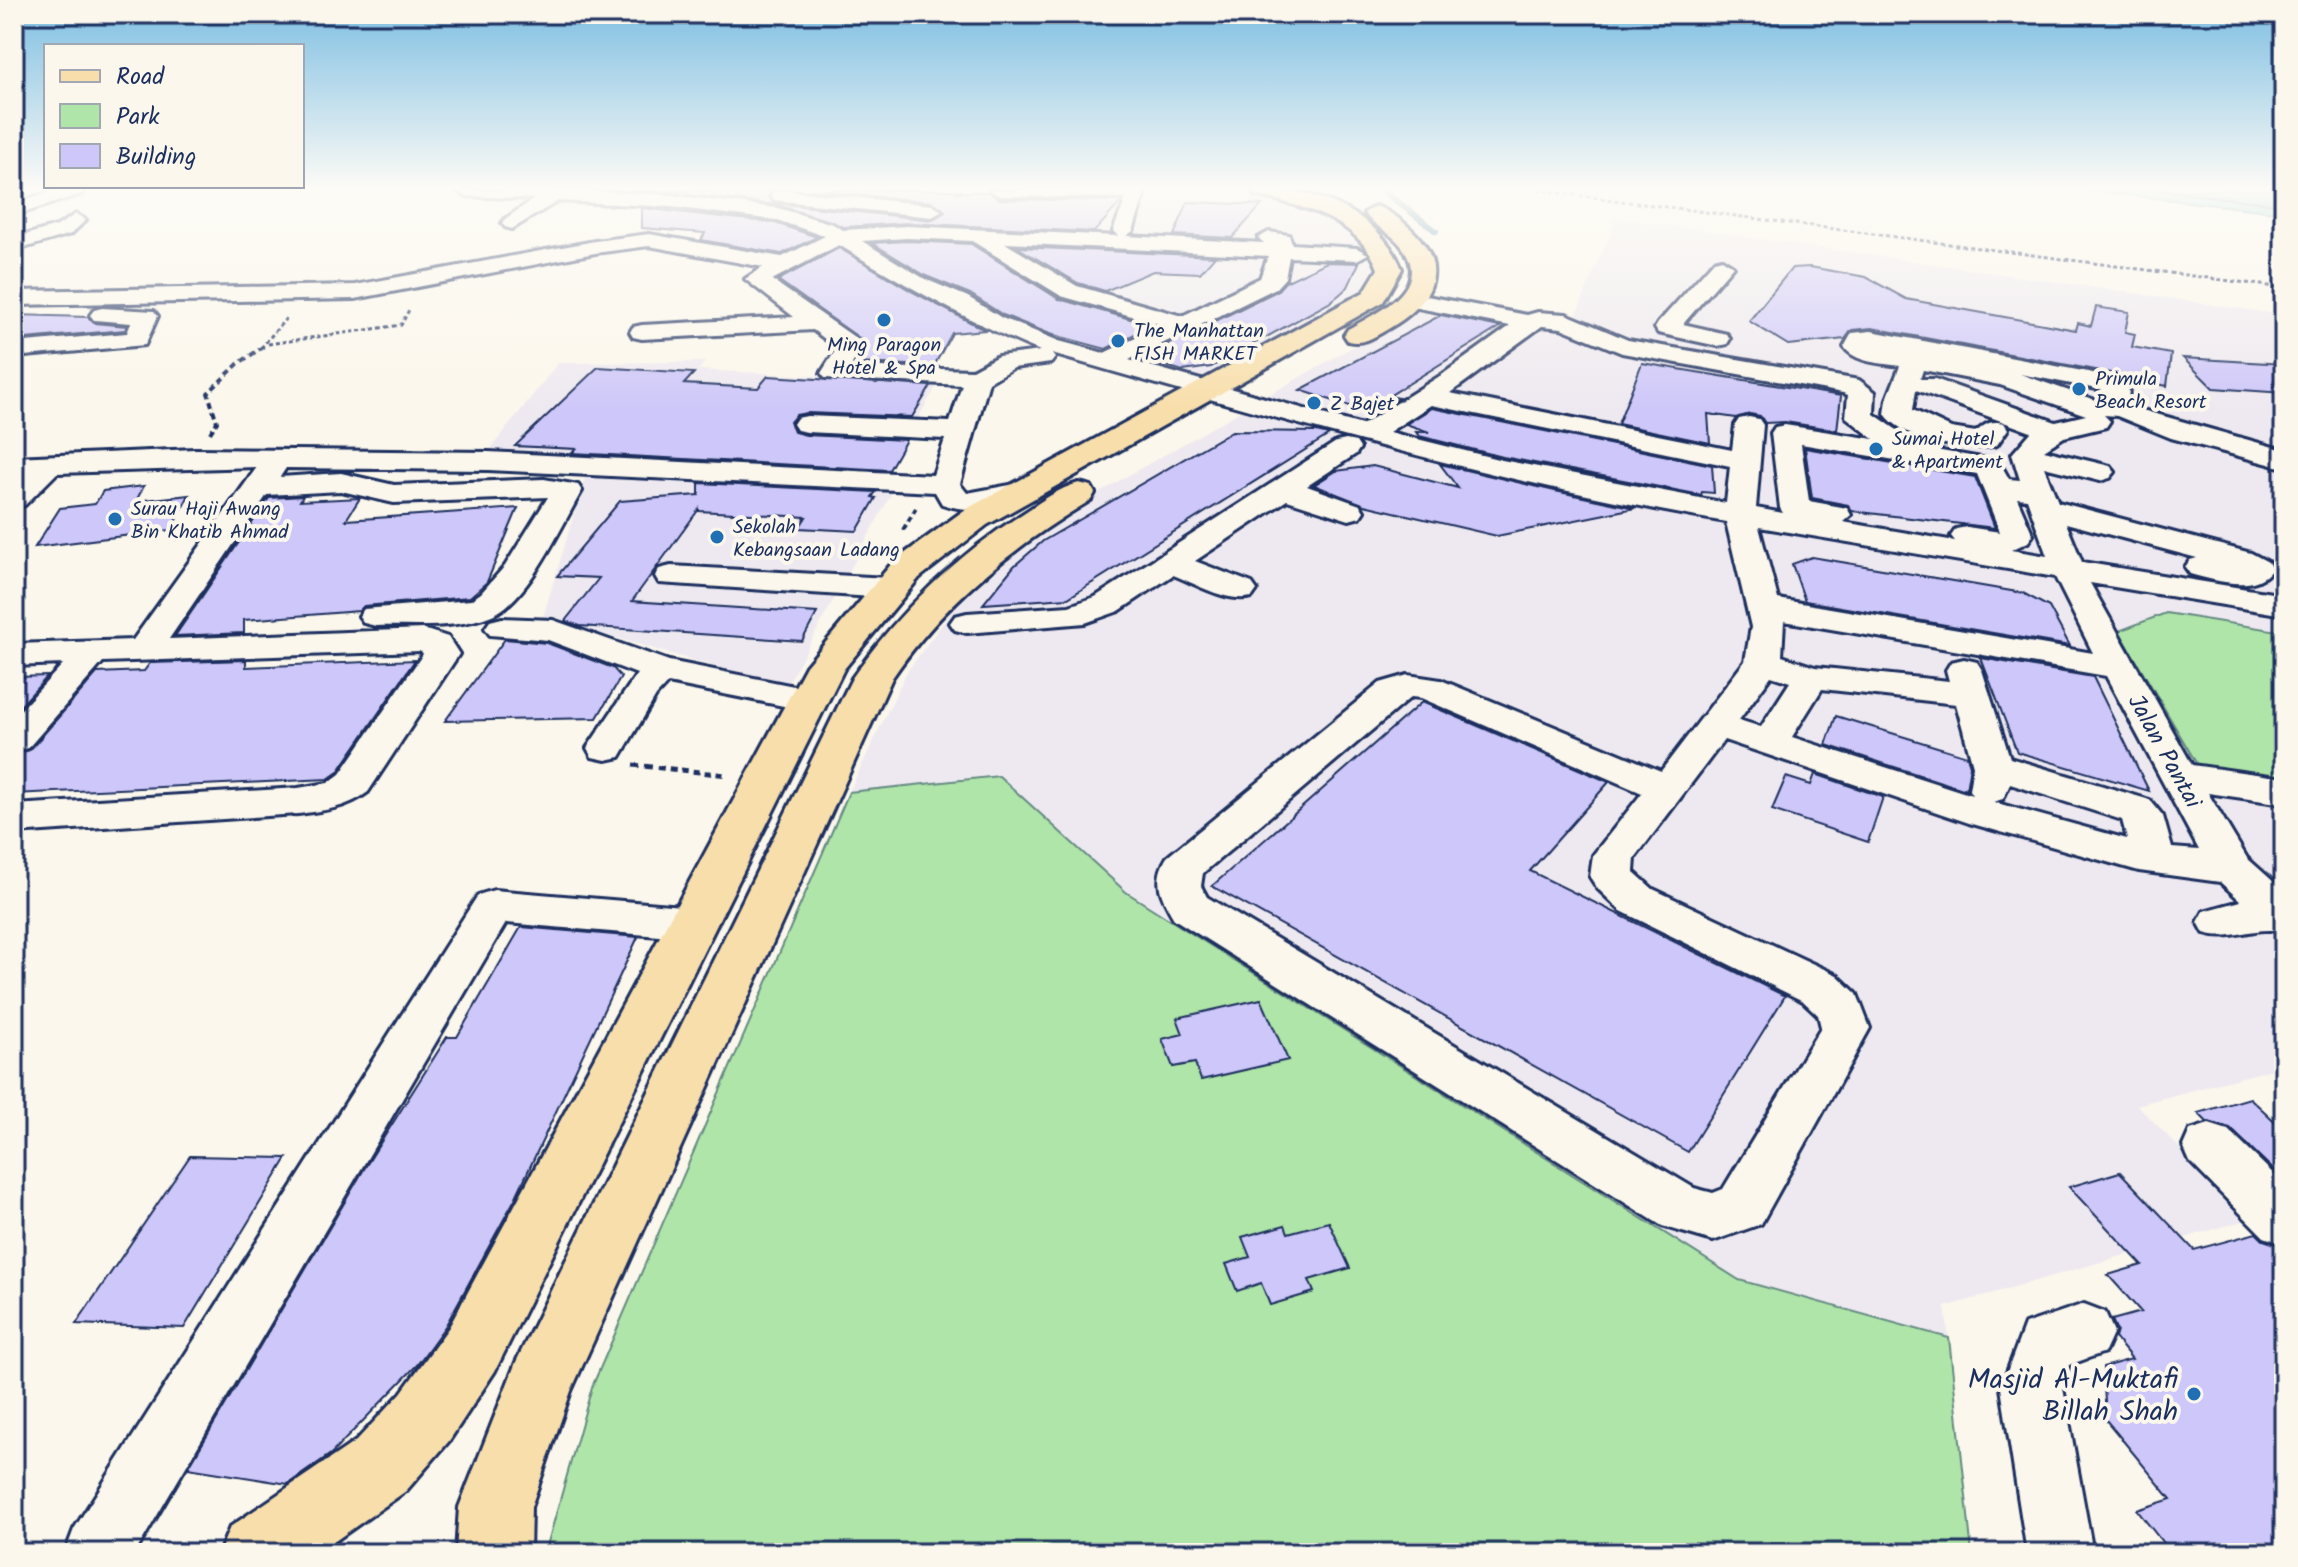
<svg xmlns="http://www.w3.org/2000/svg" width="2298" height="1567" font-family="Kalam,sans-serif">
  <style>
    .built { fill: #eee9f0 }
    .green { fill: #afe5a8; stroke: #658a83; stroke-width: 2 }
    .water { fill: #7eceda; stroke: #568ea8; stroke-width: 2 }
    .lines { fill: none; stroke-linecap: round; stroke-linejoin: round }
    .shore { stroke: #436f90; stroke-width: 2 }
    .stream { stroke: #568ea8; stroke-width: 6 }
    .building { fill: #cec7f9; stroke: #1b2f5e; stroke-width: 2 }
    .minor-casing { stroke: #1b2f5e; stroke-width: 6 }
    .major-casing { stroke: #1b2f5e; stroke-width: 6 }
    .path-far2 { stroke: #1b2f5e; stroke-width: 3; stroke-dasharray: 4 3; stroke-linecap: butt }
    .path-far1 { stroke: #1b2f5e; stroke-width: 4; stroke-dasharray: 6 4; stroke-linecap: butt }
    .path { stroke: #1b2f5e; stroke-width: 5; stroke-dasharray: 7 5; stroke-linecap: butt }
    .minor { fill: #fbf7ec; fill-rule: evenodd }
    .major { fill: #f8deab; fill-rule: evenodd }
    .poi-dot { fill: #1f6fb2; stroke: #fbf7ec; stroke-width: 3 }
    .labels { text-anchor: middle; stroke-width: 8; stroke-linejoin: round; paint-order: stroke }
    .far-poi-label { font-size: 20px; fill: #1b2f5e; stroke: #fbf7ec; text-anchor: start }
    .street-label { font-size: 24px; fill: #1b2f5e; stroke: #fbf7ec }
    .near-poi-label { font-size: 28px; fill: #1b2f5e; stroke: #fbf7ec; text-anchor: end }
  </style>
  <rect width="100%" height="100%" fill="#fbf7ec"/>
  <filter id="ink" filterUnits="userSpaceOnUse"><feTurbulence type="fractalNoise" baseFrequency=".0125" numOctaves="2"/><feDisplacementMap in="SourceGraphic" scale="16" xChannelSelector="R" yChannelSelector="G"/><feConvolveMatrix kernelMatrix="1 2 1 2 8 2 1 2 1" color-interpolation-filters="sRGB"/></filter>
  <g filter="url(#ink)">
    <g class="built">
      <path d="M540,190H1252L1289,199L1328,216L1363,237L1377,266L1371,280L1355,297L1213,376L1197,380L1037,335L1012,325L850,226L787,206Z"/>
      <path d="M1616,218L2284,315V1066L2137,1105L2250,1219L1945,1307L1949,1338L1739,1280L1126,892L999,776L849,792L906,673L968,589L1021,542L1117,482L1436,299L1573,323Z"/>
      <path d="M705,362L698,370L939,382L883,479L484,457L558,363Z"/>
      <path d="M587,471L894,489L786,687L543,617Z"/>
    </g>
    <g class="green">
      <path d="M2166,613L2284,632V778L2198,766L2119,631Z"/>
      <path d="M999,776L1126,892L1739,1280L1949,1338L1972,1553H545L592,1387L849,792Z"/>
    </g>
    <path class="water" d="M2083,190H2284V213Z"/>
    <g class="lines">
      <path class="shore" d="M2157,190L2284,205"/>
      <g class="stream">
        <path d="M1382,190L1436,231"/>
        <path d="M856,228L912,227"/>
        <path d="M275,300L329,299"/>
      </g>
    </g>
    <g class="building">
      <path d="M772,190L768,196L774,203L932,220L945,212L932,202L807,190H960L957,192H988L1000,199L1122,201L1094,232L907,223L844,227L778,205L643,191Z"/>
      <path d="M1188,202L1262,205L1232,238L1174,235Z"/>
      <path d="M642,208L775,223L817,237L782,254L701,240L705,233L642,228Z"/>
      <path d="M907,241L971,244L1059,299L1152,325L1106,349L1050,334L1003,315L970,294L926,276L872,243Z"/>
      <path d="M1017,247L1215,256L1200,273L1153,271L1105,291L1078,283Z"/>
      <path d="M839,248L911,291L985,330L952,333L934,366L856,363L867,344L778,280Z"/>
      <path d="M1327,262L1359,263L1348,287L1339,295L1329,303L1211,367L1183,371L1140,358L1277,291L1285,282Z"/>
      <path d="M1810,267L1866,277L1906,299L2076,330L2078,323L2091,326L2096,307L2129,312L2125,332L2135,334L2132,347L2171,354L2167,386L2135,379L2132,387L2126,376L1872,328L1852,330L1845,339L1788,345L1749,321L1792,268Z"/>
      <path d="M14,315L88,317L94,323L127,326L125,330L14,340Z"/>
      <path d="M1441,315L1500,327L1389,396L1399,398L1374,414L1300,390Z"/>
      <path d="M2183,358L2284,364V393L2213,388Z"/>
      <path d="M1642,363L1841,396L1837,430L1785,422L1765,423L1760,416L1750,414L1736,418L1708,414L1710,443L1618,424Z"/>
      <path d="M598,367L694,373L684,384L758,388L768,376L931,386L912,417L807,413L796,415L790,422L794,432L806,435L906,440L889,470L572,453L576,449L515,446Z"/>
      <path d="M1432,408L1712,465L1714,493L1702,492L1701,495L1503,457L1419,436L1416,432H1429L1406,424Z"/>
      <path d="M1232,431L1316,432L1329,435L1068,598L983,604L1014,566L1043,541Z"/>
      <path d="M1805,448L1975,477L1995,528L1852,511L1848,505L1812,498Z"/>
      <path d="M1440,464L1555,491L1635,508L1497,536L1364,505L1314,485L1336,471L1373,466L1458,488Z"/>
      <path d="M699,483L876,492L872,497L876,498L857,531L799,528L806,517L699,511V509L632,601L817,613L802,641L580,626L565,621L599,578L557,576L620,501L699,495Z"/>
      <path d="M144,486L136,501L189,495L171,530L35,547L60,508L95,504L103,491Z"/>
      <path d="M303,496L300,501L360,498L346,520L518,508L487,582L470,597L364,606L359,611L244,620V633L175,636L269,498Z"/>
      <path d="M1812,557L2023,593L2049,607L2070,646L1805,601L1792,564Z"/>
      <path d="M505,639L547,643L613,668L621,677L597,718L445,721Z"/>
      <path d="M1981,658L2093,677L2149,791L2017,752Z"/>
      <path d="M246,660V667L415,660L338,772L328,779L14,794V755L30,750L97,673L144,671L150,663Z"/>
      <path d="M48,676L14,713V677Z"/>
      <path d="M1422,702L1609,782L1530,871L1785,996L1688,1152L1212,886Z"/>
      <path d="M1836,716L1967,756L1970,766L1966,790L1826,745Z"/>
      <path d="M1815,774L1883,797L1868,842L1772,810L1786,777L1811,785Z"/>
      <path d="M521,927L638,937L515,1199L446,1325L417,1365L332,1453L288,1484L188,1468L367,1164L447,1037H457Z"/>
      <path d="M1261,999L1288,1060L1201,1080L1195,1063L1173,1067L1162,1039L1183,1034L1177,1018Z"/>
      <path d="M2250,1098L2284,1130V1180L2230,1128L2207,1122L2198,1113Z"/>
      <path d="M190,1156L287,1158L184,1328L76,1324Z"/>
      <path d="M2120,1172L2194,1250L2256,1233L2263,1240L2284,1247V1553H2171L2137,1510L2171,1499L2106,1420L2103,1367L2132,1359L2115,1338L2117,1331L2112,1320L2141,1312L2108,1275L2142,1265L2069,1187Z"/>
      <path d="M1329,1222L1350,1268L1309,1280L1314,1292L1270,1305L1261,1283L1237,1291L1226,1264L1250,1257L1242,1237L1285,1225L1288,1233Z"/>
    </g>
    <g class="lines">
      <defs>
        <g id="minor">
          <path d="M56,190H84L81,194L14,216V203Z"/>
          <path d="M456,190H568L671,195L778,208L833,224L843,230L907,226L1118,236L1113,231L1126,198L1000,196L990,190H1146L1133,231L1126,236L1264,243L1258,238L1269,232L1289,235L1292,244L1357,248L1368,254L1357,260L1289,257L1285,278L1276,288L1129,360L1362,425L1443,374L1510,326L1403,305L1399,300L1403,295L1411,293L1527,315L1538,312L1566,314L1628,340L1859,380L1875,392L1874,414L1900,432L1917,436L1921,442L1918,447L1999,461L2009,479L2020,480L2012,454L2031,432L1916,390L1913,410L1951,428L1976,432C1986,424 1989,420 2004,423L2008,429L1997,445C1967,452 1904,441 1885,414L1887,399L1900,366C1882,363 1855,363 1844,347L1852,333L1871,331L2125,379L2129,385L2128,406L2284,450V468L2171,438L2117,416L2104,415L2110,421L2106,427L2064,437L2044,450L2110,466L2115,472L2110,478L2100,481L2044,467L2058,502L2251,553L2268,562L2272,569C2255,594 2214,580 2190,574L2185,567L2190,560L2197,558L2066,523L2082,562L2284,595V615L2090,583L2192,765L2284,778V804L2208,793L2247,858L2284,891V932C2256,924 2232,942 2204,933L2198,922L2204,911L2241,901L2220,882L2139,871L1969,823L1724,740L1635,858L1634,872L1653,889L1837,975L1857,994L1870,1028L1761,1224L1713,1241L1662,1226L1174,919C1161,897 1152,881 1167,857L1380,683L1408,675L1441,680L1661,771L1745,661L1751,627L1726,522C1497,483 1275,418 1052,354L1055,358L1051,363L1013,368L989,382L960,484L967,493L1021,483L1032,486L1036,492L1032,498C1001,506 973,515 942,504L935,492L488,470L286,468L280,477L341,473L394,485L544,479L578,485L582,491C562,524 529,600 492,615C456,630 414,625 376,626L364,623L359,616L364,609L471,600L481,593L505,566L548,497L394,503L341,491L267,495L169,639L423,629L448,637L459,654L368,792C347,808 323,811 298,814L14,833V805L298,788L328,783L340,774L423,654L421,651L103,662L28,748L14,752V717L63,664L14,666V644L133,640L257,467L57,473L25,505L14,508V482L22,474L14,475V457L195,449L488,452L933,475L945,439L807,432L797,430L793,424L797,418L807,416L950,422L962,385L825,378L821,373L837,348L813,330L642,339L633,337L630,332L633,327L642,325L794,317L745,279L763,267L649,246L595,253L355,299L14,305V291L355,285L595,241L649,234L782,257L825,236L776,220L671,207L558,201L512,229L505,227L502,223L505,219L534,199L466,196ZM907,238L972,241L1061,296L1163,325L1104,353L1059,341L1002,318L968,297L925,279L862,241ZM1005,243L1268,256L1260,278L1182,316L1077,286ZM839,245C904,285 970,322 1040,351L998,356L972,370L851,366L863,346L860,341L772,280ZM1542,326L1561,328L1622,353L1843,393L1848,395L1846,417L1874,439L1785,425L1775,427L1771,433L1780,508L1783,513L1756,508L1763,425L1759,419L1749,417L1739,419L1735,425L1732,450L1450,393ZM1923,370L2000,385L2086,415L2056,422L1935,379H1920ZM2020,374L2102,390L2101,402ZM1431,405L1730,466L1726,503L1502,460L1389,432ZM1801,444L1977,474L2000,532L1967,527L1956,529L1951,536L1955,541L1843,522L1851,515L1847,508L1809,501ZM2017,498L2027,499L2047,556L2011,550L2028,542L2033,535ZM1759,527L2055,577L2093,653L1778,599ZM1784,621L2106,676L2199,850L2172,848L2163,816L2150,800L2010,758L1982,670L1977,662L1964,659L1951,662L1946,670L1949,681L1815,667L1782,656ZM1771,676L1790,682L1761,727L1739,720ZM1822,689L1956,704L1973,766L1969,790L1972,795L1792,737ZM1411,697L1421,698L1642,793L1593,855L1590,877L1597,888L1621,911L1803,1001L1818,1015L1821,1027L1723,1189L1713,1193L1694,1188L1207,897L1201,886L1203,873ZM2010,784L2122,820L2127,839L1993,802L2003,799Z"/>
          <path d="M781,190L932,205L942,211L932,217L774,200L771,196L774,192Z"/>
          <path d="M76,214L86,220L71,234L14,251V238L57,226Z"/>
          <path d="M1722,259L1733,266L1683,324L1727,334L1730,339L1727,344L1718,346L1658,333L1655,328L1658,323L1714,261Z"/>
          <path d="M102,308L154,311L158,316L145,345L14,357V343L127,333L131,323L94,320L90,315L94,310Z"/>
          <path d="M1346,440L1356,442L1360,448L1356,454L1307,486L1360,505L1364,511L1360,517L1349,520L1287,500L1195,561L1252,583L1257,590L1252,597C1226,603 1197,584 1173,575L1119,611L1085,623L967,633L955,630L950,623L955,616L967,613L1069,606L1095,597L1336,442Z"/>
          <path d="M671,566L888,578L900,581L905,588L900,595L888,598L659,583L655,576L659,569Z"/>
          <path d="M502,618L553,620L669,661L809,689L822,692L828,700L822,708L809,711L668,683L656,696L620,757L606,760L592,757L587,748L637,674L548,640L490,635L485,628L490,621Z"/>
          <path d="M494,890L694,907L710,912L716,923L710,934L694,939L506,923L135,1553H65L74,1529L478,895Z"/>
          <path d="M2209,1124L2228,1130L2284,1184V1244L2264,1237L2190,1162L2183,1146L2190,1130Z"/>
          <path d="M2084,1304L2105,1312L2114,1332L2105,1352L2069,1365L2063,1388L2093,1553H2027L2001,1388L2025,1324Z"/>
        </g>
        <g id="major">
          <path d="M1252,190C1311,186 1379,211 1402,269L1383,302L987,525L919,578L844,669L495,1371L449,1441L406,1491L318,1553H219L230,1527L356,1441L401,1393L449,1327L806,666L893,562L963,511L1364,292L1378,269C1359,219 1303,206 1255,195Z"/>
          <path d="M1375,206C1389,210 1401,220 1412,230C1452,269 1431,305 1388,329C1374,337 1363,345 1348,341L1344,335L1348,329C1379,312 1437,286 1398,242C1388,231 1373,225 1364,213Z"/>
          <path d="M1079,483L1091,486L1095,493L1091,500C1013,547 944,602 892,678L571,1391L531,1507L530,1553H456L459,1507L516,1362L852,678C899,611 956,556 1025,512C1042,501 1059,488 1079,483Z"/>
        </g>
      </defs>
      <use href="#minor" class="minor-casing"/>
      <use href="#major" class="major-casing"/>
      <g class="path-far2">
        <path d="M1538,190L2284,288"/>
        <path d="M268,344L401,325L410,308"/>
        <path d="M261,348L287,317"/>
      </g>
      <g class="path-far1">
        <path d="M210,433L217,422L208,393L238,364L264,346"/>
        <path d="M903,530L916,508"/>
      </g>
      <path class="path" d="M633,765L727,775"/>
      <use href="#minor" class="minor"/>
      <use href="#major" class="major"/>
    </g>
  </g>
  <linearGradient id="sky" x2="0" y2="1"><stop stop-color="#7dbee2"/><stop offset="0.46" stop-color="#fdfbf6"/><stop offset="1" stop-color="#fdfbf6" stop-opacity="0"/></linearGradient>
  <rect width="2298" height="409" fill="url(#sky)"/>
  <g class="poi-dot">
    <circle cx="884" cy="320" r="8"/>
    <circle cx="1118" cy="341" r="8"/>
    <circle cx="2079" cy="389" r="8"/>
    <circle cx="1314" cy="403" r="8"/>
    <circle cx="1876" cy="449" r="8"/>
    <circle cx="115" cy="519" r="8"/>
    <circle cx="717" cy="537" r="8"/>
    <circle cx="2194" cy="1394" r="8"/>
  </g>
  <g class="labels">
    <g class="far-poi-label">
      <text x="1134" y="337">The Manhattan<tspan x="1134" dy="23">FISH MARKET</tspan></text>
      <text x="884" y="351" text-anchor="middle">Ming Paragon<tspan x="884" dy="23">Hotel &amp; Spa</tspan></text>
      <text x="2095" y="385">Primula<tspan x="2095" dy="23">Beach Resort</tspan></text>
      <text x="1330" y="410">Z Bajet</text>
      <text x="1892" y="445">Sumai Hotel<tspan x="1892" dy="23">&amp; Apartment</tspan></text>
      <text x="131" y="515">Surau Haji Awang<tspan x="131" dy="23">Bin Khatib Ahmad</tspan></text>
      <text x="733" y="533">Sekolah<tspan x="733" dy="23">Kebangsaan Ladang</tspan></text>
    </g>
    <g class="street-label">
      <text transform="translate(2165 751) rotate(61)" y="8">Jalan Pantai</text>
    </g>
    <g class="near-poi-label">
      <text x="2178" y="1388">Masjid Al-Muktafi<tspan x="2178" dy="32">Billah Shah</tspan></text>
    </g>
  </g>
  <rect width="2298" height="1567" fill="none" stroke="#fbf7ec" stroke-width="48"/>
  <rect x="24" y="24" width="2250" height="1519" fill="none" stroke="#1b2f5e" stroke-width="3" filter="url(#ink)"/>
  <rect x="44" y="44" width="260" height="144" fill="#fbf7ec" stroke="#a1a7b3" stroke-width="2"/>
  <rect x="60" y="70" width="40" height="12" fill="#f8deab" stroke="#a1a7b3" stroke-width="2"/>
  <text x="116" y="84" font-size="24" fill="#1b2f5e">Road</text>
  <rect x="60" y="104" width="40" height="24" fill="#afe5a8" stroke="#a1a7b3" stroke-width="2"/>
  <text x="116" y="124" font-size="24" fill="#1b2f5e">Park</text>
  <rect x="60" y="144" width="40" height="24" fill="#cec7f9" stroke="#a1a7b3" stroke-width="2"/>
  <text x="116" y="164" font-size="24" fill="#1b2f5e">Building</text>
</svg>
